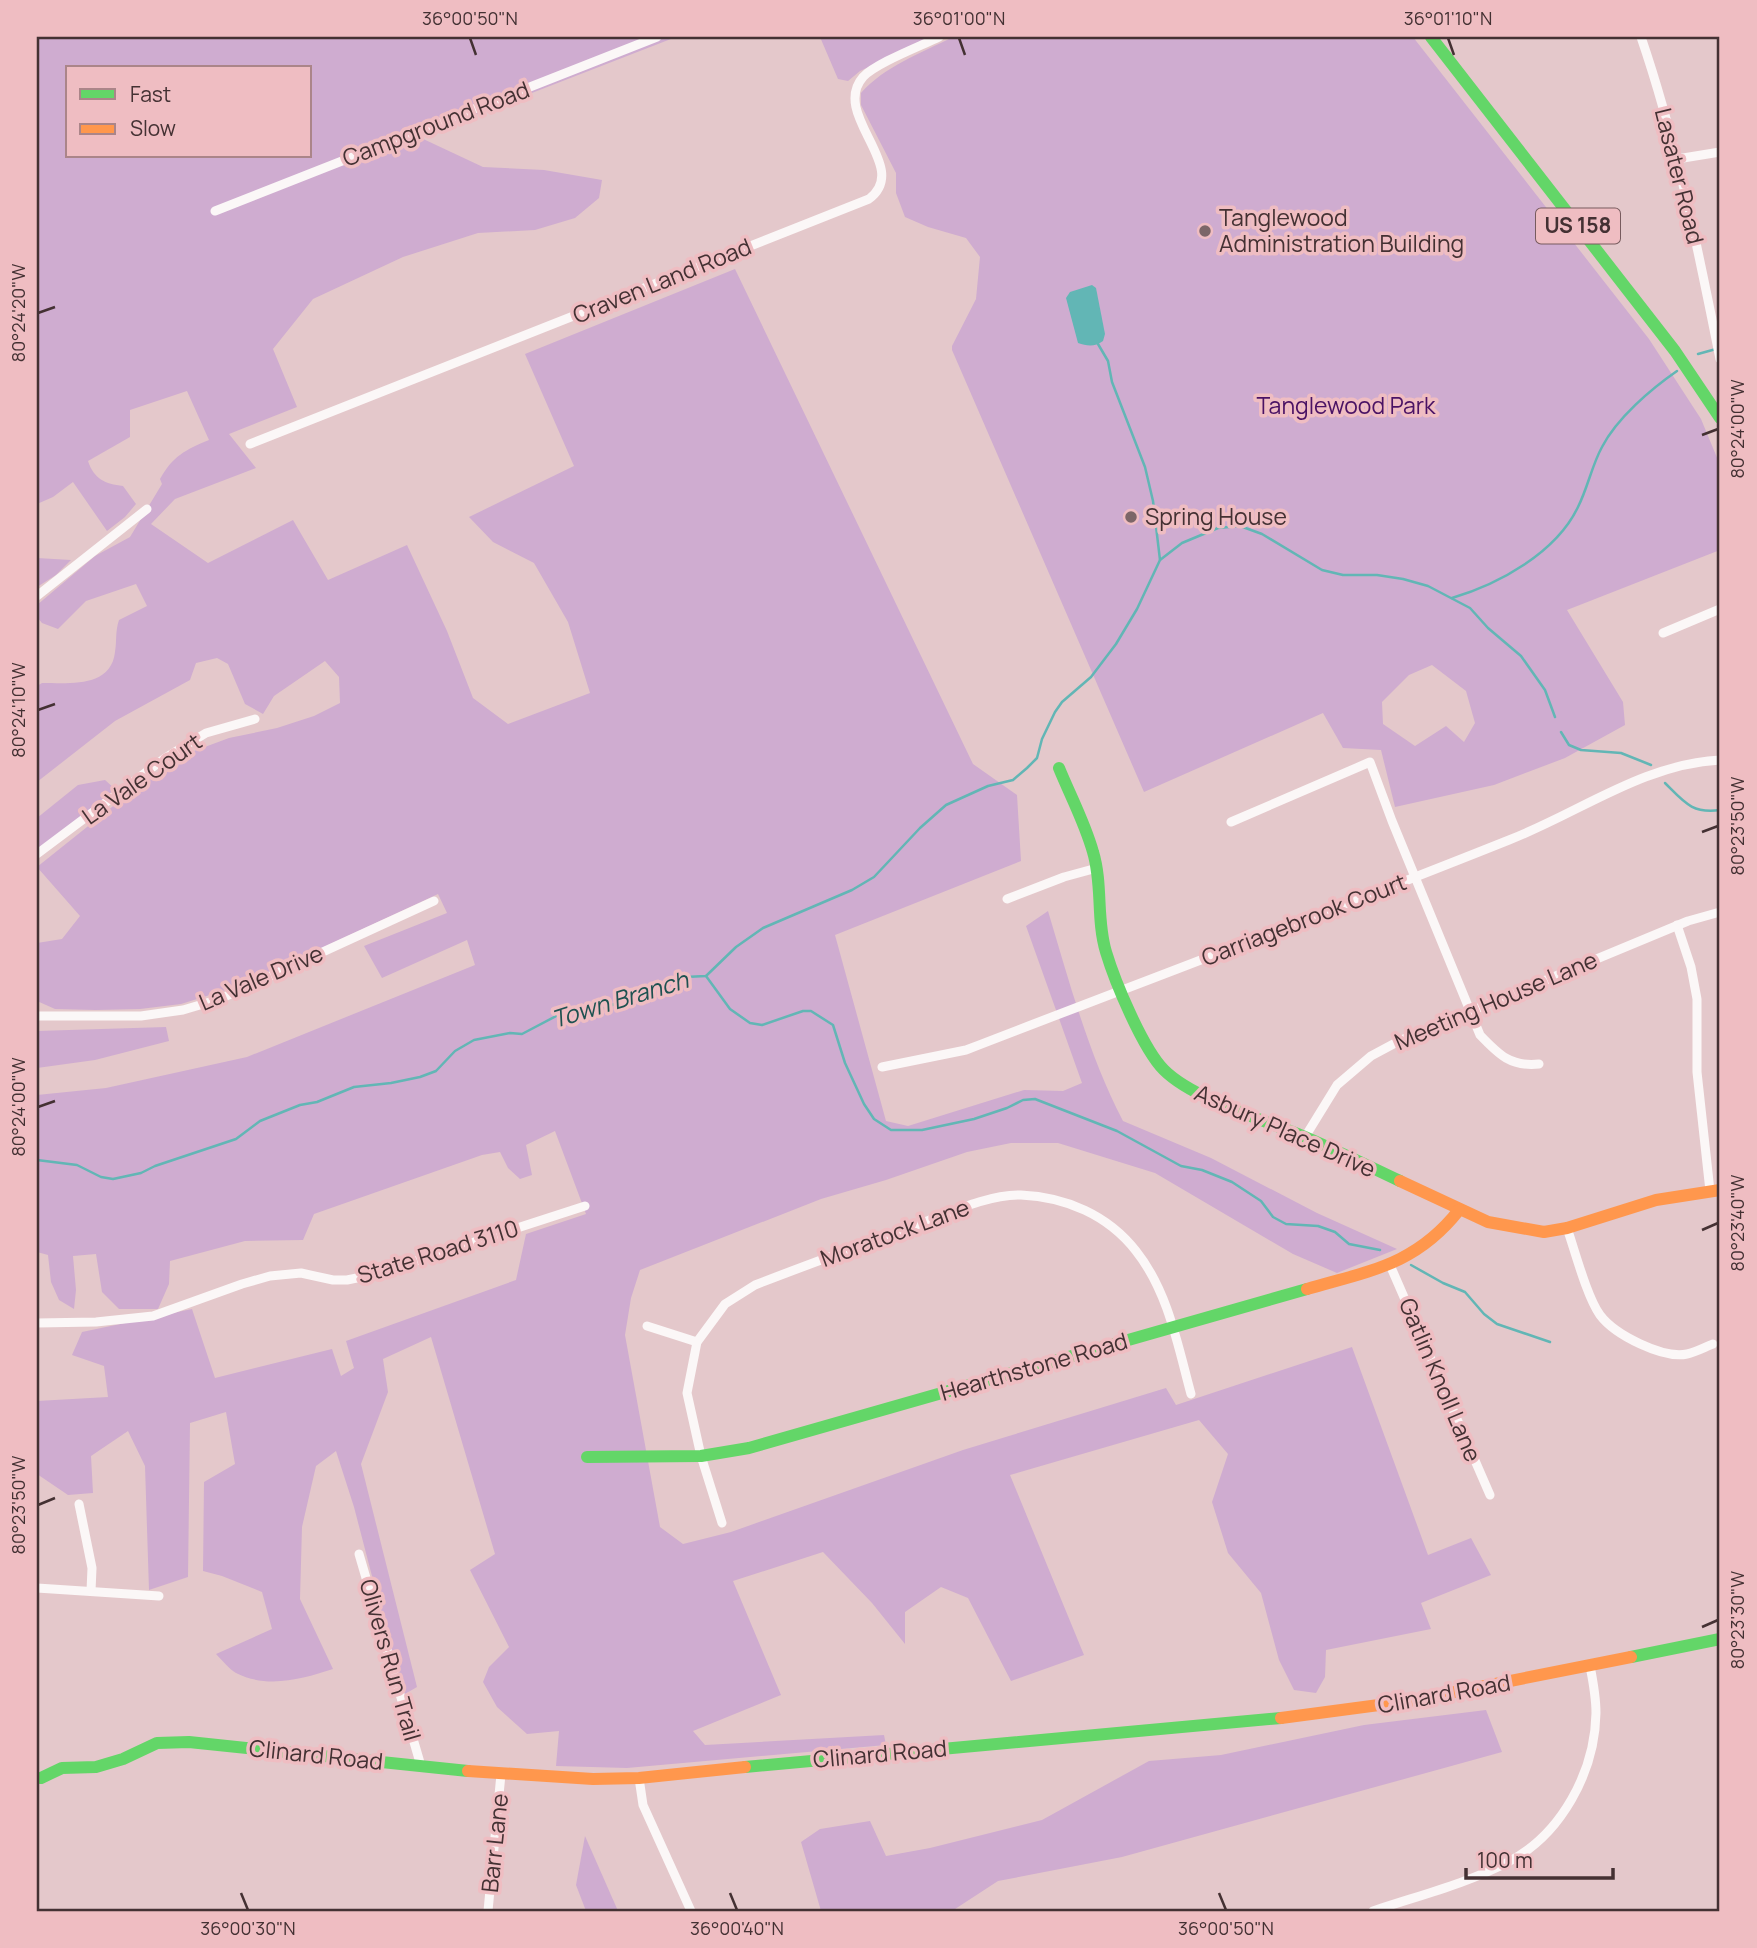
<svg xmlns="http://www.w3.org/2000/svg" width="1757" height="1948" font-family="Manrope,sans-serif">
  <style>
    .green { fill: #cfacd0; fill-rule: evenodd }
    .water { fill: #62b6b5 }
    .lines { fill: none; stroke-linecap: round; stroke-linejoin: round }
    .stream { stroke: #62b6b5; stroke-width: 2.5 }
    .street { stroke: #fbf7f7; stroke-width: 9 }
    .fast { stroke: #63d668; stroke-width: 12 }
    .slow { stroke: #ff974d; stroke-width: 12 }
    .ticks { fill: none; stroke: #443133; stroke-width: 2.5 }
    .poi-dot { fill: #7c6668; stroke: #efbdc2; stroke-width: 2.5 }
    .labels { text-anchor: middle; stroke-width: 7; stroke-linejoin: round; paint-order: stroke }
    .shield { fill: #efbdc2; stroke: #775b5e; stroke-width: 2 }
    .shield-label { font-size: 21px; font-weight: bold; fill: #443133 }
    .street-label { font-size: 23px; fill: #443133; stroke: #efbdc2 }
    .poi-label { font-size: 23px; fill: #443133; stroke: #efbdc2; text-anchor: start }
    .park-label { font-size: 23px; fill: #4a1264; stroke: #efbdc2 }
    .water-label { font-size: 24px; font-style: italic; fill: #1d5150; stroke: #efbdc2 }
    .neatline { fill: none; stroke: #443133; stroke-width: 2.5 }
    .ticks-label { font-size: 18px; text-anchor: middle; fill: #443133 }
  </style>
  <rect width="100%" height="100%" fill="#e4c8cb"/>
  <g class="green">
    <path d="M37,37H676L419,137L483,167L544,170L602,180L599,198L575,218L535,230L478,233L403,257L313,299L273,349L297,407L229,434L256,468L175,499L151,524L208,563L293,520L328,580L407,545L447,631L473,698L508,724L590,693L568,622L534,563L493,542L469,517L574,466L525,354L735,269L973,764L1017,795L1021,861L835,935L886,1121L908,1126L1024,1090L1063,1091L1082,1083L1026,926L1048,911C1069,981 1089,1056 1123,1121L1211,1158L1317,1213L1397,1249L1337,1273L1293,1254L1155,1173L1058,1143H1011L967,1152L886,1180L821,1199L640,1270L631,1298L625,1335L660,1527L683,1544L731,1532L963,1450L1166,1388L1176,1405L1352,1347L1428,1555L1471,1538L1491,1575L1421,1603L1431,1629L1326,1650L1325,1677L1316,1693L1294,1690L1279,1660L1261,1593L1228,1553L1212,1502L1228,1454L1199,1420L1010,1475L1084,1655L1011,1681L968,1598L941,1587L905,1612V1644L872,1603L823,1552L733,1581L781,1695L693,1731L705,1745L884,1735L886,1745L627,1768L556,1766L559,1731L527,1734L497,1707L483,1682L489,1667L509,1647L470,1570L495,1554L431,1337L383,1359L388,1392L361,1464L417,1687L403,1695L354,1507L336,1451L316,1466L302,1527L300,1599L333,1669C302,1679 268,1689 236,1673C229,1669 222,1660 216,1654L272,1629L262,1592L222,1576L203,1571L204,1482L235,1464L226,1412L190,1423L188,1577L149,1590L145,1466L128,1431L91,1456L93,1493L68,1495L37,1474V1401L108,1397L104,1366L72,1355L82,1332L192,1309L215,1378L332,1349L341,1376L354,1368L346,1341L516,1280L526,1234L586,1214L555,1131L526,1145L532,1175L520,1179L508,1168L500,1152L482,1155L314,1214L303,1240L245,1241L170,1261L169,1284L158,1309H119L102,1292L96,1254L73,1256L76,1290L74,1309L59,1300L51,1282L48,1255L37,1252V1095L106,1088L247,1057L475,965L467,940L382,978L364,946L447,913L438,894L242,985L181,1004L140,1009L96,1010L55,1009L37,1001V943L62,939L80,916L37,867L137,787L186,754L229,738L277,728L314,716L340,703L339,677L325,661L274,696L263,714L245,704L228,664L217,658L196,663L190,680L115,721L37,782V686L42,683C69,683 111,688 115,652C117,640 115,632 119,620L147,606L136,584L86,601L58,629L42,623L37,617V605L95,556L130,537L162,484L160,479C173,456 185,450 209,440L187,391L130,410V437L88,461C94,479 105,484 123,486L136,504L125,517L107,531L73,482L53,497L37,504ZM68,68H310V156H68Z"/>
    <path d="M820,37H932L860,71L848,81L838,79Z"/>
    <path d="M953,37H1413L1649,339L1701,419L1720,465V550L1567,610L1623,702L1625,725L1565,758L1494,785L1395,807L1381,750L1343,748L1323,713L1144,792L952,350V346L976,299L980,257L966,238L928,227L905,217L896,193V173L861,105V93C885,66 921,53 953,37ZM1432,665L1466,691L1475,723L1464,742L1446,726L1415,746L1383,724L1382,702L1409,675Z"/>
    <path d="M37,558L71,560L56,575L37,587Z"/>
    <path d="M105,780L115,789L37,852V818L78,785Z"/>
    <path d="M166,1027L169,1041L95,1060L37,1068V1031Z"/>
    <path d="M1486,1710L1502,1752L1122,1857L998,1881L952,1911H821L801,1842L820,1829L870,1821L886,1856L930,1848L1042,1820L1149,1761L1221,1755L1364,1725Z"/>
    <path d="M585,1836L618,1911H586L576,1885Z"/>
  </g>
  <path class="water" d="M1092,285L1096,288L1105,334L1103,341C1095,347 1087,346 1078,343L1066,298L1070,292Z"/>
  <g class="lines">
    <g class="stream">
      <path d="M1098,344L1108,361L1112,382L1145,467L1153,501L1160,560"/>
      <path d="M1698,354L1716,349"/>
      <path d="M1452,598C1499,584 1556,553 1578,507C1588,487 1592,465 1602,447C1617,418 1651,389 1677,371"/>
      <path d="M1561,732L1569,745L1581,750L1621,753L1651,765"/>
      <path d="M1665,783C1684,802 1692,814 1720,810"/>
      <path d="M706,976L730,1009L750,1023L762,1025L803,1011H811L833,1025L845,1063L864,1104L874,1119L891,1130H922L974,1119L1007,1108L1023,1100L1035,1099L1117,1131L1181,1166L1202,1170L1232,1182L1261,1201L1273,1217L1286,1224L1318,1226L1335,1232L1349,1244L1380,1250"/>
      <path d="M37,1160L77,1165L101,1177L113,1179L141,1173L155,1166L236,1139L260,1121L300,1105L317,1102L354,1087L391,1083L420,1077L436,1071L455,1051L474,1040L510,1033L522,1034L560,1014L590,1012L608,1007L644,990L685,977L706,976L736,947L763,928L852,890L874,877L920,828L946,805L988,786L1013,780L1027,768L1037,758L1042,739L1055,712L1062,702L1091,677L1116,644L1137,609L1160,560L1182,543L1218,528L1240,526L1262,534L1322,570L1343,575H1377L1403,579L1428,586L1470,608L1488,628L1521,656L1545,690L1555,717"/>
      <path d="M1411,1265L1443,1283L1465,1292L1484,1314L1497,1324L1550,1342"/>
    </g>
    <g class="street">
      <path d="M1641,37C1677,142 1698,250 1720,359"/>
      <path d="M1677,159L1720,152"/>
      <path d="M215,211L657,37"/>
      <path d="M250,444L869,199C912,167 830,115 863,77C876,63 921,46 939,37"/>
      <path d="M37,596L147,509"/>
      <path d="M1663,633L1720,609"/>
      <path d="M1231,822L1370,762L1392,821L1480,1035C1499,1055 1511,1067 1539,1064"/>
      <path d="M37,854L165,758L206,733L255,719"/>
      <path d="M1007,899L1064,877L1097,868"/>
      <path d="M1677,925L1691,967L1697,999V1072L1710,1191"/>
      <path d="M37,1016H141L183,1010L220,999L434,901"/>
      <path d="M882,1067L966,1050C1147,980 1329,912 1509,840C1579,813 1643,764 1720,760"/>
      <path d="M1305,1137L1337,1085L1371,1056L1399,1041L1688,921L1720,912"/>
      <path d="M1567,1228C1575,1251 1587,1297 1600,1315C1615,1335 1663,1359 1687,1354C1696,1352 1705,1347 1713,1344"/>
      <path d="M1390,1265L1490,1495"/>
      <path d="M37,1323L96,1322L153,1316L242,1284L270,1276L301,1273L333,1280H347L376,1274L585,1206"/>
      <path d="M647,1326L697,1342"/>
      <path d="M79,1504L92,1568L91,1591"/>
      <path d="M722,1523L701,1456L687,1393L697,1342L725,1304L755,1285C809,1264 864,1244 919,1224C949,1213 989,1194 1021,1195C1066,1197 1108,1215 1136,1251C1168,1291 1178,1346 1191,1394"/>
      <path d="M359,1554L421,1766"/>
      <path d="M37,1588L159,1596"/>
      <path d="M639,1778L643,1805L691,1911"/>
      <path d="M488,1911L501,1774"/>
      <path d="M1373,1911C1417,1896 1466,1884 1508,1862C1561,1835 1595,1772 1596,1713C1596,1697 1593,1681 1590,1666"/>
    </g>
    <g class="fast">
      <path d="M1431,37L1675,351L1720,418"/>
      <path d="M1059,768C1070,795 1085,823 1093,852C1103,885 1096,919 1106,952C1115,982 1143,1049 1164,1070C1192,1098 1260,1119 1298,1134C1332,1148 1366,1165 1400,1181"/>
      <path d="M587,1457L701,1456L749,1448L1307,1289"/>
      <path d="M1631,1657L1720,1639"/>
      <path d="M745,1767L1281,1718"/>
      <path d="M41,1778L62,1768L96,1767L123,1759L157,1743L189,1742L468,1771"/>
    </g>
    <g class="slow">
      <path d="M1400,1181L1488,1222L1544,1232L1567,1228L1656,1200L1720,1190"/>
      <path d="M1307,1289C1369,1271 1416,1265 1459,1210"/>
      <path d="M1281,1718L1409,1701L1631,1657"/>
      <path d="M468,1771L593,1779L639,1778L745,1767"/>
    </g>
  </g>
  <path class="ticks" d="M470,38L476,55M959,38L965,55M1448,38L1454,55M38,313L55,307M1702,435L1718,429M38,710L55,704M1702,832L1718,826M38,1107L55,1101M1702,1230L1718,1223M38,1505L55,1498M1702,1627L1718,1620M241,1893L248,1910M730,1893L737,1910M1219,1893L1226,1910"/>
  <g class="poi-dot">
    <circle cx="1205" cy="231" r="7"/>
    <circle cx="1131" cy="517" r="7"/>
  </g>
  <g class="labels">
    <rect class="shield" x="1536" y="208.5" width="84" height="35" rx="5"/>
    <g class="shield-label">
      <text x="1578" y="233">US 158</text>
    </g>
    <g class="street-label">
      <text transform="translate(436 124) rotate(-21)" y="8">Campground Road</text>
      <text transform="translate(1679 176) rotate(76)" y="8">Lasater Road</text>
      <text transform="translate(662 281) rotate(-22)" y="8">Craven Land Road</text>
      <text transform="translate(142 779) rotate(-35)" y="8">La Vale Court</text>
      <text transform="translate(1304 920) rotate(-21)" y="8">Carriagebrook Court</text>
      <text transform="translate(261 978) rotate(-23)" y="8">La Vale Drive</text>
      <text transform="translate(1496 1001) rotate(-23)" y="8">Meeting House Lane</text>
      <text transform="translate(1285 1131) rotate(24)" y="8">Asbury Place Drive</text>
      <text transform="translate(895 1233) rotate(-20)" y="8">Moratock Lane</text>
      <text transform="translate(438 1252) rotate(-17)" y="8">State Road 3110</text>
      <text transform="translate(1034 1367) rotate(-16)" y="8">Hearthstone Road</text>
      <text transform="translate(1440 1380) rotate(67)" y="8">Gatlin Knoll Lane</text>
      <text transform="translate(390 1660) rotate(74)" y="8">Olivers Run Trail</text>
      <text transform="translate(1444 1694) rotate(-10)" y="8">Clinard Road</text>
      <text transform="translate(880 1754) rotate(-5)" y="8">Clinard Road</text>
      <text transform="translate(316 1755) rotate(6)" y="8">Clinard Road</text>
      <text transform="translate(495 1843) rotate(-84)" y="8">Barr Lane</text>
    </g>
    <g class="poi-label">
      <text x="1219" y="226">Tanglewood<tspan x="1219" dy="26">Administration Building</tspan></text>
      <text x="1145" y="525">Spring House</text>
    </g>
    <g class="park-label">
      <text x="1346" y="414">Tanglewood Park</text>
    </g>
    <g class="water-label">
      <text transform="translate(620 1000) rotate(-17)" y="8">Town Branch</text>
    </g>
  </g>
  <rect width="1757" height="1948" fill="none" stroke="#efbdc2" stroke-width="77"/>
  <rect x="66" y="66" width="245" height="91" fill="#efbdc2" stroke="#ab8589" stroke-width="2"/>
  <rect x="80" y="89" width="35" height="10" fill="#63d668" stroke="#ab8589" stroke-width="2"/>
  <text x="130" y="102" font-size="21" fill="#443133">Fast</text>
  <rect x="80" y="124" width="35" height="10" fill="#ff974d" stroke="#ab8589" stroke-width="2"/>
  <text x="130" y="136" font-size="21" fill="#443133">Slow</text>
  <path d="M1466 1868v10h147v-10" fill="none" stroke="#443133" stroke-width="3.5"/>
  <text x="1477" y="1868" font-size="21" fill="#443133" stroke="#efbdc2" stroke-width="5" paint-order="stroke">100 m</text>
  <rect x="38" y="38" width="1680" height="1872" class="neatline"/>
  <g class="ticks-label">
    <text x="470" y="25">36°00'50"N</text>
    <text x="959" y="25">36°01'00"N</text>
    <text x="1448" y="25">36°01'10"N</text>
    <text transform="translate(19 313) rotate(-90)" y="6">80°24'20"W</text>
    <text transform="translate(1738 429) rotate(-90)" y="6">80°24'00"W</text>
    <text transform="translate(19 710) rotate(-90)" y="6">80°24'10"W</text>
    <text transform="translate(1738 826) rotate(-90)" y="6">80°23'50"W</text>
    <text transform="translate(19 1107) rotate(-90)" y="6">80°24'00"W</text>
    <text transform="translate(1738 1223) rotate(-90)" y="6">80°23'40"W</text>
    <text transform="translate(19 1505) rotate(-90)" y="6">80°23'50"W</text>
    <text transform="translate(1738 1620) rotate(-90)" y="6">80°23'30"W</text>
    <text x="248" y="1935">36°00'30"N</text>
    <text x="737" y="1935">36°00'40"N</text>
    <text x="1226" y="1935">36°00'50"N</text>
  </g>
</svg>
